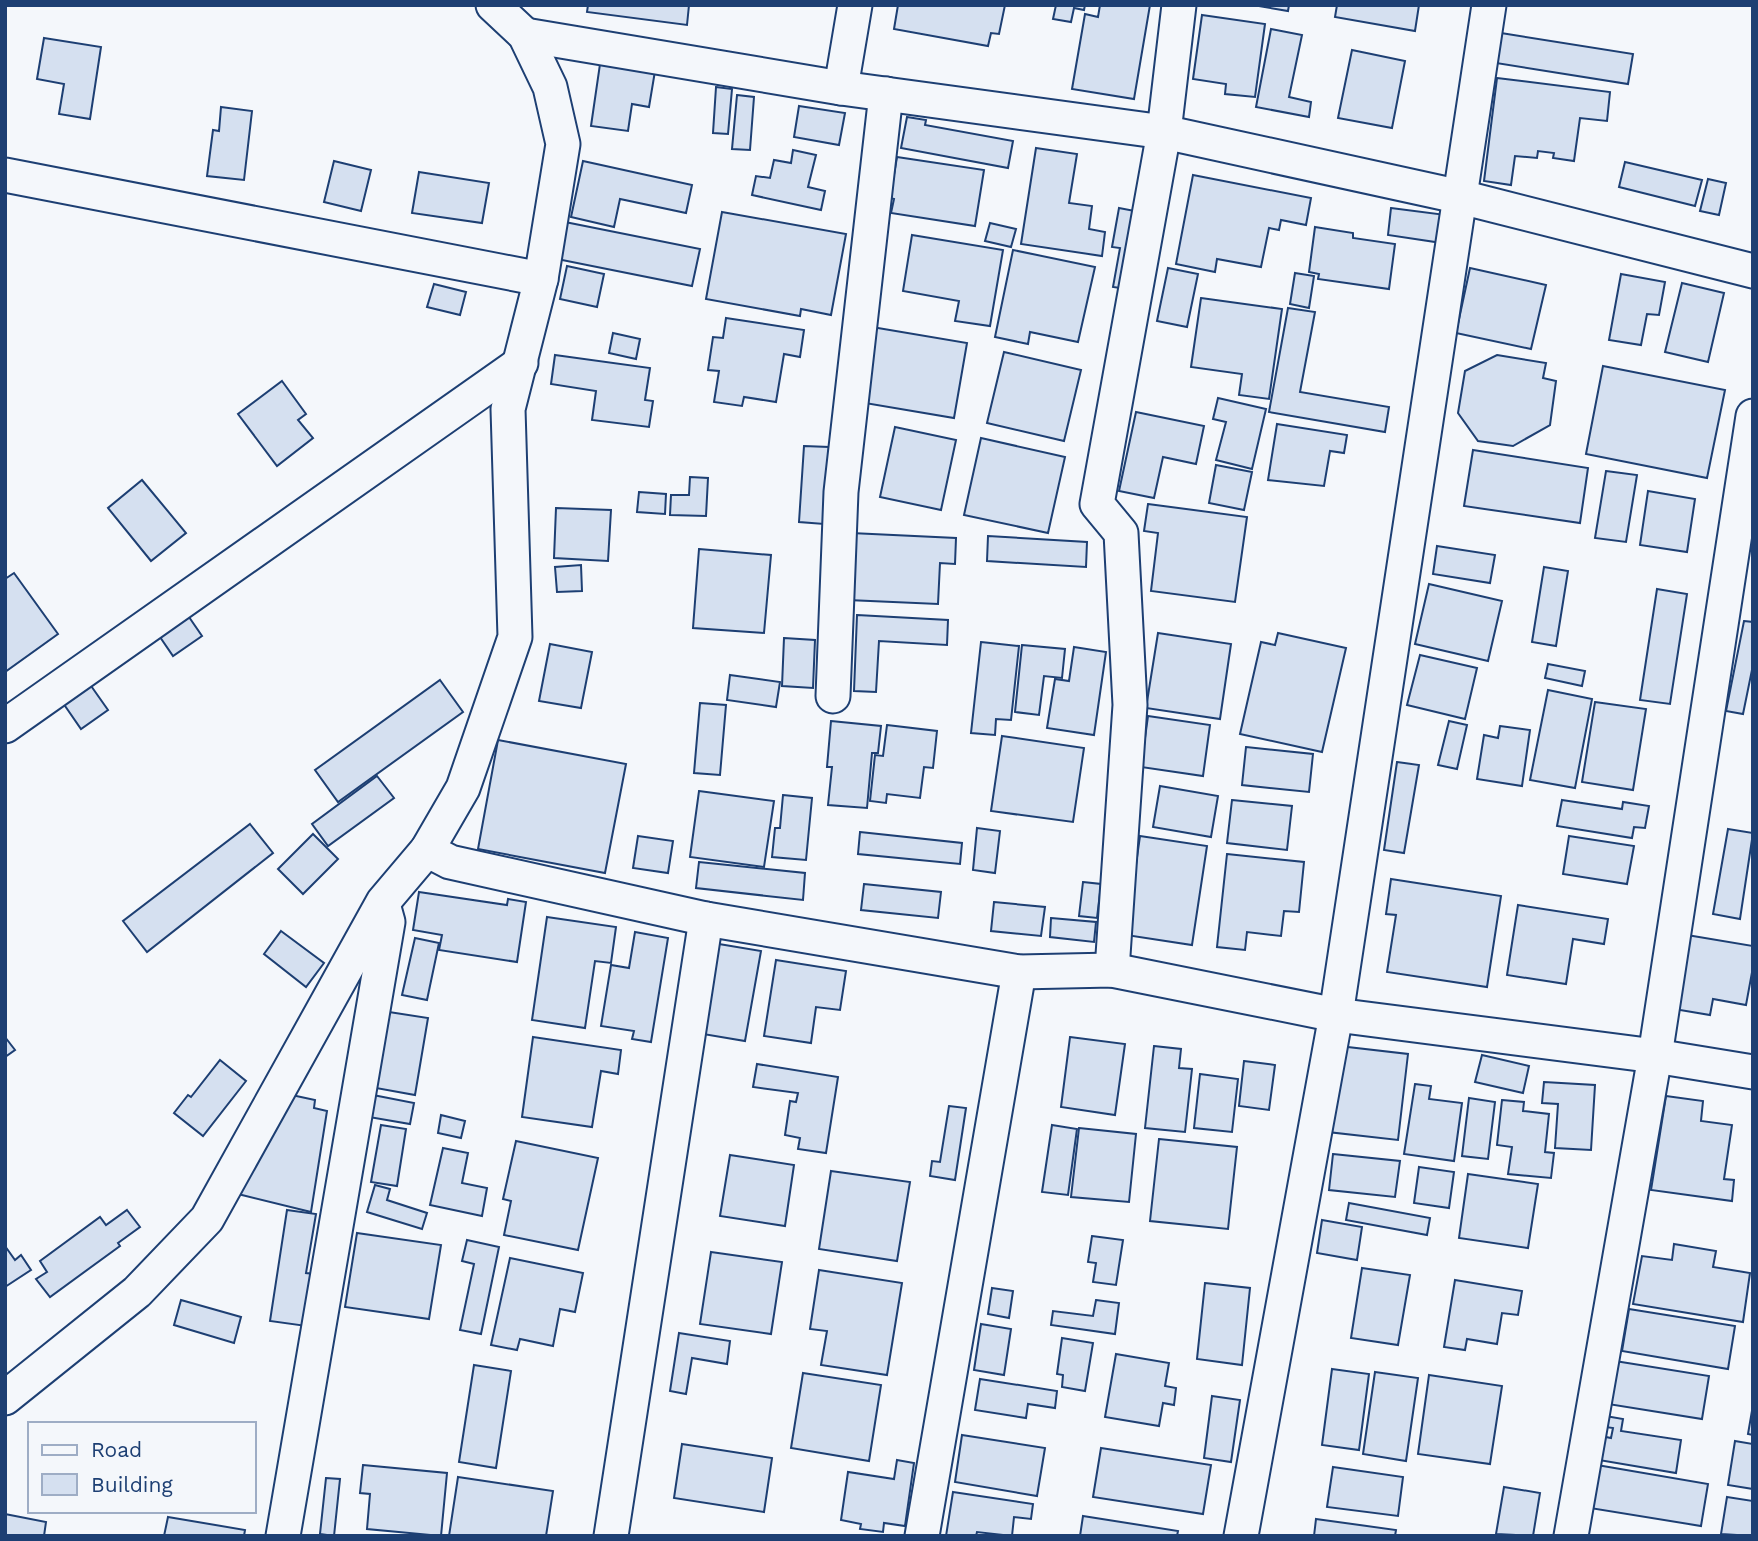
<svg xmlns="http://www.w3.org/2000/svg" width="1758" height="1541" font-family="'Work Sans',sans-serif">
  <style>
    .building { fill: #d5e0f0; stroke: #1d3f73; stroke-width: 2 }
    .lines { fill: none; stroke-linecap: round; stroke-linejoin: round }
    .minor-casing { stroke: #1d3f73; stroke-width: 37 }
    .minor { stroke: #f4f7fb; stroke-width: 33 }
  </style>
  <rect width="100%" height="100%" fill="#f4f7fb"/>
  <g class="building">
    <path d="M588,5H689L687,25L587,12Z"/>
    <path d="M898,5H1005L999,34L991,33L988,46L894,29Z"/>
    <path d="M1056,5H1085L1084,10L1074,8L1071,22L1053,19Z"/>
    <path d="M1100,5H1150L1134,99L1072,89L1085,14L1098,17Z"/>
    <path d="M1253,5H1289L1288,11Z"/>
    <path d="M1337,5H1419L1415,31L1335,17Z"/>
    <path d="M1202,15L1265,24L1255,97L1225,94L1226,84L1193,79Z"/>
    <path d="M1271,29L1302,35L1289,97L1311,102L1309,117L1256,107Z"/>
    <path d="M1501,33L1633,54L1628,84L1496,63Z"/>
    <path d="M44,38L101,47L90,119L59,114L64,84L37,79Z"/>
    <path d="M1352,50L1405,61L1392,128L1338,118Z"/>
    <path d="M600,64L655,71L649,107L632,104L628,131L591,126Z"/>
    <path d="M1497,78L1610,92L1607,121L1580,118L1574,161L1553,158L1554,153L1538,151L1537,158L1515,156L1511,185L1484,181Z"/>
    <path d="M716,87L732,89L728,134L713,133Z"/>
    <path d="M737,95L754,97L750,150L732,149Z"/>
    <path d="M799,106L845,113L839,145L794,137Z"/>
    <path d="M221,107L252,111L244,180L207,176L213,130L219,131Z"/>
    <path d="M907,117L926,120L925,125L1013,141L1008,168L901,148Z"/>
    <path d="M1036,148L1077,154L1069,203L1092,206L1089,229L1105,232L1102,256L1021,244Z"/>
    <path d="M793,150L816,155L808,187L825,191L821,210L752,195L756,176L770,178L774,160L791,163Z"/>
    <path d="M897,157L984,170L975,226L891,213L894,199L890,198Z"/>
    <path d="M334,161L371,170L361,211L324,202Z"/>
    <path d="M583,161L692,185L686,213L620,199L614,227L571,217Z"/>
    <path d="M1625,162L1702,180L1695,206L1619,187Z"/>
    <path d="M419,172L489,183L482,223L412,213Z"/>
    <path d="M1193,175L1311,198L1306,225L1281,220L1279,230L1269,228L1261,267L1217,259L1215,272L1176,264Z"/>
    <path d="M1708,179L1726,183L1719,215L1700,211Z"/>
    <path d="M1119,208L1140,212L1127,289L1113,287L1120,248L1112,247Z"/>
    <path d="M1391,208L1446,215L1442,243L1388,235Z"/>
    <path d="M722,212L846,234L831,315L801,309L800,316L706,299Z"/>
    <path d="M565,222L700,249L692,286L557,259Z"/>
    <path d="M990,223L1016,229L1011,247L985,241Z"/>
    <path d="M1315,227L1353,233V238L1395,244L1389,289L1318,279L1319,274L1309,272Z"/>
    <path d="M912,235L1003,250L990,326L955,321L959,301L903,291Z"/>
    <path d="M1013,250L1095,267L1078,342L1030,332L1028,344L995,337Z"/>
    <path d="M567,266L604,274L597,307L560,299Z"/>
    <path d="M1168,268L1198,274L1187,327L1157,321Z"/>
    <path d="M1470,268L1546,285L1531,349L1456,333Z"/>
    <path d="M1295,273L1314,276L1309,308L1290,304Z"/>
    <path d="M1621,274L1665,282L1659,315L1647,314L1641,345L1609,340Z"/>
    <path d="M1682,283L1724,293L1708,362L1665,352Z"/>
    <path d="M434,284L466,292L460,315L427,307Z"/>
    <path d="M1201,298L1282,309L1269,399L1239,395L1242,374L1191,367Z"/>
    <path d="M1288,308L1315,312L1300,392L1389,407L1385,432L1269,412Z"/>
    <path d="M726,318L804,330L800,357L784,354L776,402L744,397L742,406L714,402L719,371L708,370L713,337L723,338Z"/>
    <path d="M872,327L967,343L954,418L859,402Z"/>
    <path d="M613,333L640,339L636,359L609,353Z"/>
    <path d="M1004,352L1081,370L1064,441L987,423Z"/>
    <path d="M555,355L650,368L645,400L653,401L649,427L592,420L596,391L551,384Z"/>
    <path d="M1497,355L1546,363L1543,378L1556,381L1550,425L1513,446L1478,441L1458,413L1465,371Z"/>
    <path d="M1603,366L1725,390L1707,478L1586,454Z"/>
    <path d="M282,381L306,414L298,420L313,438L277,466L238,414Z"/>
    <path d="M1218,398L1266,409L1252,469L1216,460L1226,422L1213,419Z"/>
    <path d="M1136,412L1204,426L1196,464L1163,457L1154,498L1119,491Z"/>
    <path d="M1277,424L1347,435L1344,453L1330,451L1324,486L1268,480Z"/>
    <path d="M895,427L956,440L941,510L880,497Z"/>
    <path d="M981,438L1065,457L1048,533L964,515Z"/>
    <path d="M804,446L829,447L824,524L799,522Z"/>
    <path d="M1473,450L1588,468L1580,523L1464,506Z"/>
    <path d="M1216,465L1252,472L1244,510L1209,503Z"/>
    <path d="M1606,471L1637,475L1626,542L1595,538Z"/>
    <path d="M690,477L708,478L706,516L670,515L671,495H689Z"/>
    <path d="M142,480L186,533L151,561L108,508Z"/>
    <path d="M1648,491L1695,499L1687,552L1640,545Z"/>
    <path d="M639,492L666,494L665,514L637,512Z"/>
    <path d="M1148,504L1247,517L1235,602L1151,591L1158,533L1144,531Z"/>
    <path d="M556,508L611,510L608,561L554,558Z"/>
    <path d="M851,533L956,538L955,564L940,563L938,604L848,600Z"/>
    <path d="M988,536L1087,542L1086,567L987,561Z"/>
    <path d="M1437,546L1495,555L1490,583L1433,574Z"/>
    <path d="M699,549L771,555L764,633L693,628Z"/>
    <path d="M581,565L582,591L557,592L555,567Z"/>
    <path d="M1544,567L1568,571L1556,646L1532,642Z"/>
    <path d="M14,573L58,634L5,672V579Z"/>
    <path d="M1429,584L1502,601L1488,661L1415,644Z"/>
    <path d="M1657,589L1687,594L1670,704L1640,700Z"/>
    <path d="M857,615L948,620L947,645L879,641L876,692L854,691Z"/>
    <path d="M189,617L202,636L173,656L160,637Z"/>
    <path d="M1744,621L1753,622V665L1743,714L1726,711Z"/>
    <path d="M1158,633L1231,644L1220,719L1146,708Z"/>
    <path d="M1278,633L1346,648L1322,752L1240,734L1261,642L1275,645Z"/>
    <path d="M784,638L815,640L813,688L782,686Z"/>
    <path d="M981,642L1019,646L1011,720L996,719L995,735L971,733Z"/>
    <path d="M550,644L592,652L581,708L539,701Z"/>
    <path d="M1022,645L1065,649L1062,678L1044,676L1039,715L1015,712Z"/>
    <path d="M1074,647L1106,652L1094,735L1047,728L1055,679L1069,681Z"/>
    <path d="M1420,655L1477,668L1465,719L1407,705Z"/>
    <path d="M1548,664L1585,671L1582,686L1545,678Z"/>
    <path d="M730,675L780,682L776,707L727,700Z"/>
    <path d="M440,680L463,712L338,802L315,770Z"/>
    <path d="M89,683L108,710L81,729L63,703Z"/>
    <path d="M1548,690L1592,699L1575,788L1530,780Z"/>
    <path d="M1595,702L1646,709L1633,790L1582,782Z"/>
    <path d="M700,703L726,705L720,775L694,773Z"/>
    <path d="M1148,716L1210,725L1203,776L1141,767Z"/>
    <path d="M831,721L881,726L878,753H872L867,808L828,805L832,767H827Z"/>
    <path d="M1449,721L1467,725L1457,769L1438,765Z"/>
    <path d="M887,725L937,731L933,768L924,767L920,798L887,794L886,803L870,801L875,755L883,756Z"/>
    <path d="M1500,726L1530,730L1522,786L1477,779L1484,735L1498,738Z"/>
    <path d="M1002,736L1084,748L1073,822L991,811Z"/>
    <path d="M498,740L626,764L605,873L478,849Z"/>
    <path d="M1246,747L1313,754L1309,792L1242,785Z"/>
    <path d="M1397,762L1419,765L1404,853L1384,850Z"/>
    <path d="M377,776L394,798L328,846L312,824Z"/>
    <path d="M1160,786L1218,796L1211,837L1153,827Z"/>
    <path d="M699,791L774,801L764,867L690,857Z"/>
    <path d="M783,795L812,798L806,860L772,857L775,828H780Z"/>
    <path d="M1232,800L1292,806L1287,850L1227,843Z"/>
    <path d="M1562,800L1622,809L1623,802L1649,806L1645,828L1634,827L1632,838L1557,826Z"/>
    <path d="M250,824L273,853L147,952L123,921Z"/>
    <path d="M977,828L1000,831L995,873L973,870Z"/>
    <path d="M1728,829L1753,833L1740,919L1713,914Z"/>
    <path d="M860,832L962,843L960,864L858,854Z"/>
    <path d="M313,834L338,859L303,894L278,869Z"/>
    <path d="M638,836L673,841L668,873L633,868Z"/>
    <path d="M1140,836L1207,846L1192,945L1126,935Z"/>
    <path d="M1569,836L1634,846L1627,884L1563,874Z"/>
    <path d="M1227,854L1304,862L1299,912L1284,911L1281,936L1247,932L1245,950L1217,947Z"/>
    <path d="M699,862L805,873L803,900L696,888Z"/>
    <path d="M1391,879L1501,896L1487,987L1387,972L1396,915L1386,914Z"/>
    <path d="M1083,882L1101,884L1097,918L1079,916Z"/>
    <path d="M864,884L941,892L938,918L861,910Z"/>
    <path d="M419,892L507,905L508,899L526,902L517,962L439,950L442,935L413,930Z"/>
    <path d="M994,902L1045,907L1041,936L991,931Z"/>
    <path d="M1518,905L1608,919L1604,944L1573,939L1566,984L1507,975Z"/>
    <path d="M547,917L616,927L611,963L595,961L585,1028L532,1020Z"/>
    <path d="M1051,918L1096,922L1094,942L1050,937Z"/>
    <path d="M281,931L324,963L306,987L264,954Z"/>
    <path d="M635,932L668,938L651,1042L632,1039L634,1031L601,1026L611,965L629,968Z"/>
    <path d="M1687,935L1753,946V967L1746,1005L1713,999L1710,1015L1674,1009Z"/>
    <path d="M415,938L439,943L427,1000L402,995Z"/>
    <path d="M719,944L761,951L745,1041L703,1034Z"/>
    <path d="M776,960L846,971L840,1010L816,1007L811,1043L764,1036Z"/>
    <path d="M389,1012L428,1018L415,1095L376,1088Z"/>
    <path d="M5,1037L15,1050L5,1057Z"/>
    <path d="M533,1037L621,1050L618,1074L601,1071L592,1127L522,1117Z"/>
    <path d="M1070,1037L1125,1044L1115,1115L1061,1107Z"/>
    <path d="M1154,1046L1181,1049L1179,1068L1192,1069L1185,1132L1145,1128Z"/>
    <path d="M1339,1046L1408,1054L1398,1140L1328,1132Z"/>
    <path d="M1482,1055L1529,1066L1523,1093L1475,1082Z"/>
    <path d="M220,1060L246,1081L203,1136L174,1113L188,1095L191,1097Z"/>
    <path d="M1244,1061L1275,1065L1269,1110L1239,1106Z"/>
    <path d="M757,1064L838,1077L826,1153L798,1149L800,1138L785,1135L790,1101L796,1102L798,1093L753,1087Z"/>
    <path d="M1200,1074L1238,1079L1232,1132L1194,1128Z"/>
    <path d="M1544,1082L1595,1085L1591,1150L1555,1148L1558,1104L1542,1103Z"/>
    <path d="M1415,1084L1431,1086L1429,1099L1462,1103L1454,1161L1404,1154Z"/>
    <path d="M287,1094L315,1100L314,1108L327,1111L311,1212L234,1193Z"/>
    <path d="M373,1095L414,1103L410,1124L369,1117Z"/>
    <path d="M1666,1096L1703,1101L1701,1121L1732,1125L1724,1179L1734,1180L1732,1201L1651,1190Z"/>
    <path d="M1469,1098L1495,1102L1488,1159L1462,1156Z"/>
    <path d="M1502,1100L1524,1102L1523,1111L1549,1114L1545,1152L1554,1153L1551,1178L1508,1174L1512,1147L1497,1145Z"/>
    <path d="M949,1106L966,1108L955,1180L930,1176L932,1161L940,1162Z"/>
    <path d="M441,1115L465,1121L461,1138L438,1133Z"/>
    <path d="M381,1125L406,1129L397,1186L371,1182Z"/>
    <path d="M1052,1125L1077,1129L1068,1195L1042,1192Z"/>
    <path d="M1079,1128L1136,1134L1129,1202L1071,1197Z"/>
    <path d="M1159,1139L1237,1147L1228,1229L1150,1221Z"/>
    <path d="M516,1141L598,1158L578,1250L504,1235L511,1201L503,1199Z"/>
    <path d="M443,1148L468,1153L462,1183L487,1188L482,1216L430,1205Z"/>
    <path d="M1333,1154L1400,1161L1395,1197L1329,1190Z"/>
    <path d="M730,1155L794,1165L785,1226L720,1216Z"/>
    <path d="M1419,1167L1454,1172L1449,1208L1414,1203Z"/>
    <path d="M831,1171L910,1182L897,1261L819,1249Z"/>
    <path d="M1468,1174L1538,1184L1528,1248L1459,1238Z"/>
    <path d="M375,1185L390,1189L387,1200L427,1213L422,1229L367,1212Z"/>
    <path d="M1349,1203L1430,1218L1427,1235L1346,1220Z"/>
    <path d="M127,1210L140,1227L118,1243L120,1246L50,1297L36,1279L47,1272L40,1261L100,1217L106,1225Z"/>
    <path d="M287,1210L316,1214L306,1273L315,1274L306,1326L270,1321Z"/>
    <path d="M1322,1220L1362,1227L1357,1260L1317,1253Z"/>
    <path d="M357,1233L441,1245L429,1319L345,1307Z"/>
    <path d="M1092,1236L1123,1240L1116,1285L1093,1282L1096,1263L1088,1262Z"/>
    <path d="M467,1240L499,1247L481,1334L460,1330L474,1264L462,1261Z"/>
    <path d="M1674,1244L1716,1251L1713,1267L1750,1273L1743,1322L1633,1304L1642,1256L1672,1260Z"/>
    <path d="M5,1246L15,1260L21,1255L31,1270L5,1287Z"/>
    <path d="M711,1252L782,1262L771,1334L700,1324Z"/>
    <path d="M510,1258L583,1273L575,1312L560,1309L553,1346L520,1339L517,1350L491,1345Z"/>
    <path d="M1362,1268L1410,1275L1398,1345L1351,1338Z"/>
    <path d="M819,1270L902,1283L887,1375L821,1365L827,1331L810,1329Z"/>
    <path d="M1455,1280L1522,1291L1518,1315L1502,1313L1497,1344L1467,1339L1465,1350L1444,1347Z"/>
    <path d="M1205,1283L1250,1288L1242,1365L1197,1359Z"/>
    <path d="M992,1288L1013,1291L1009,1318L988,1314Z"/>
    <path d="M181,1300L241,1317L234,1343L174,1325Z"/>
    <path d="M1096,1300L1119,1303L1115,1334L1051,1325L1053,1311L1093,1316Z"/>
    <path d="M1629,1309L1735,1326L1728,1369L1622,1351Z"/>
    <path d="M981,1324L1011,1329L1004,1375L974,1370Z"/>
    <path d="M679,1333L730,1341L727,1364L692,1358L686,1394L670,1391Z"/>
    <path d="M1062,1338L1093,1343L1085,1391L1062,1387L1063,1375L1057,1374Z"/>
    <path d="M1116,1354L1169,1363L1165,1386L1176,1388L1174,1405L1163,1403L1159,1426L1105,1417Z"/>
    <path d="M1615,1361L1709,1376L1702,1419L1608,1404Z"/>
    <path d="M474,1365L511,1371L496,1468L459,1462Z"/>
    <path d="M1332,1369L1369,1374L1359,1450L1322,1445Z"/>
    <path d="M1375,1372L1418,1378L1406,1461L1363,1454Z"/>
    <path d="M803,1373L881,1385L869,1461L791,1448Z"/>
    <path d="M1429,1375L1502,1386L1490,1464L1418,1454Z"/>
    <path d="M980,1379L1057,1391L1055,1408L1028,1404L1026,1418L975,1410Z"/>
    <path d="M1212,1396L1240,1400L1231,1462L1204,1458Z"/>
    <path d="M1753,1405V1435L1748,1434Z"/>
    <path d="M1594,1414L1623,1419L1621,1431L1681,1440L1676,1473L1587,1458L1591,1434L1611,1438L1613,1428L1592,1425Z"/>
    <path d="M962,1435L1045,1448L1037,1496L955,1482Z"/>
    <path d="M1735,1441L1753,1444V1489L1728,1485Z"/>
    <path d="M682,1444L772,1458L764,1512L674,1498Z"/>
    <path d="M1101,1448L1211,1465L1203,1514L1093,1497Z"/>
    <path d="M897,1460L914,1463L905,1526L884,1523L883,1532L860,1529L861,1524L841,1520L848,1472L894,1479Z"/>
    <path d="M363,1465L447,1473L441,1536L367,1529L370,1494L360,1493Z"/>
    <path d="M1597,1465L1708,1484L1701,1526L1590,1508Z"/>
    <path d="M1333,1467L1403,1477L1398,1516L1327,1507Z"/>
    <path d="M458,1477L553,1491L546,1536H449Z"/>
    <path d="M326,1478L340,1479L334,1536L320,1534Z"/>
    <path d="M1504,1487L1540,1493L1533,1536L1496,1534Z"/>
    <path d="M953,1492L1033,1504L1031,1519L1014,1517L1012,1536L977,1532L976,1536H946Z"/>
    <path d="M1727,1497L1753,1501V1536L1721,1534Z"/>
    <path d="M5,1514L46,1522L44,1536H5Z"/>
    <path d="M1083,1516L1178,1531L1177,1536H1080Z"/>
    <path d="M168,1517L245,1530L244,1536H164Z"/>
    <path d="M1316,1519L1396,1530L1395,1536H1314Z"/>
  </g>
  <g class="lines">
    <defs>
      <g id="minor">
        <path d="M525,35L841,88L1164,132L1461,197L1753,271"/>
        <path d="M841,88L855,5"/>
        <path d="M5,175L541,279"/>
        <path d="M833,696L841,492L886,94"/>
        <path d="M5,726L521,363"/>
        <path d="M427,850L450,862L706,919L1019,972L1112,970L1336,1015L1655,1056L1753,1072"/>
        <path d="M1112,970L1130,705L1121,533L1097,504L1164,132L1179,5"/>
        <path d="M5,1398L137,1292L207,1219L383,902L427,850L463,788L515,637L508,409L541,279L563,144L550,87L525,35L493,5"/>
        <path d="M283,1536L388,922L383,904"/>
        <path d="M611,1536L706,919"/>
        <path d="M922,1536L1019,972"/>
        <path d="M1241,1536L1336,1015L1489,5"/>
        <path d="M1571,1536L1655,1056L1753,416"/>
      </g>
    </defs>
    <use href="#minor" class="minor-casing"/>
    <use href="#minor" class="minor"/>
  </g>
  <rect width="1758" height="1541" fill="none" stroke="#1d3f73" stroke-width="14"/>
  <rect x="28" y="1422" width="228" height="91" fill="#f4f7fb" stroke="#9eadc5" stroke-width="2"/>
  <rect x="42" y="1445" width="35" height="10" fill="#f4f7fb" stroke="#9eadc5" stroke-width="2"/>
  <text x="91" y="1457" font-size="21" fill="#1d3f73">Road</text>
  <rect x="42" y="1474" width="35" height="21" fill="#d5e0f0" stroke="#9eadc5" stroke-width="2"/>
  <text x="91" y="1492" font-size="21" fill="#1d3f73">Building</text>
</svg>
